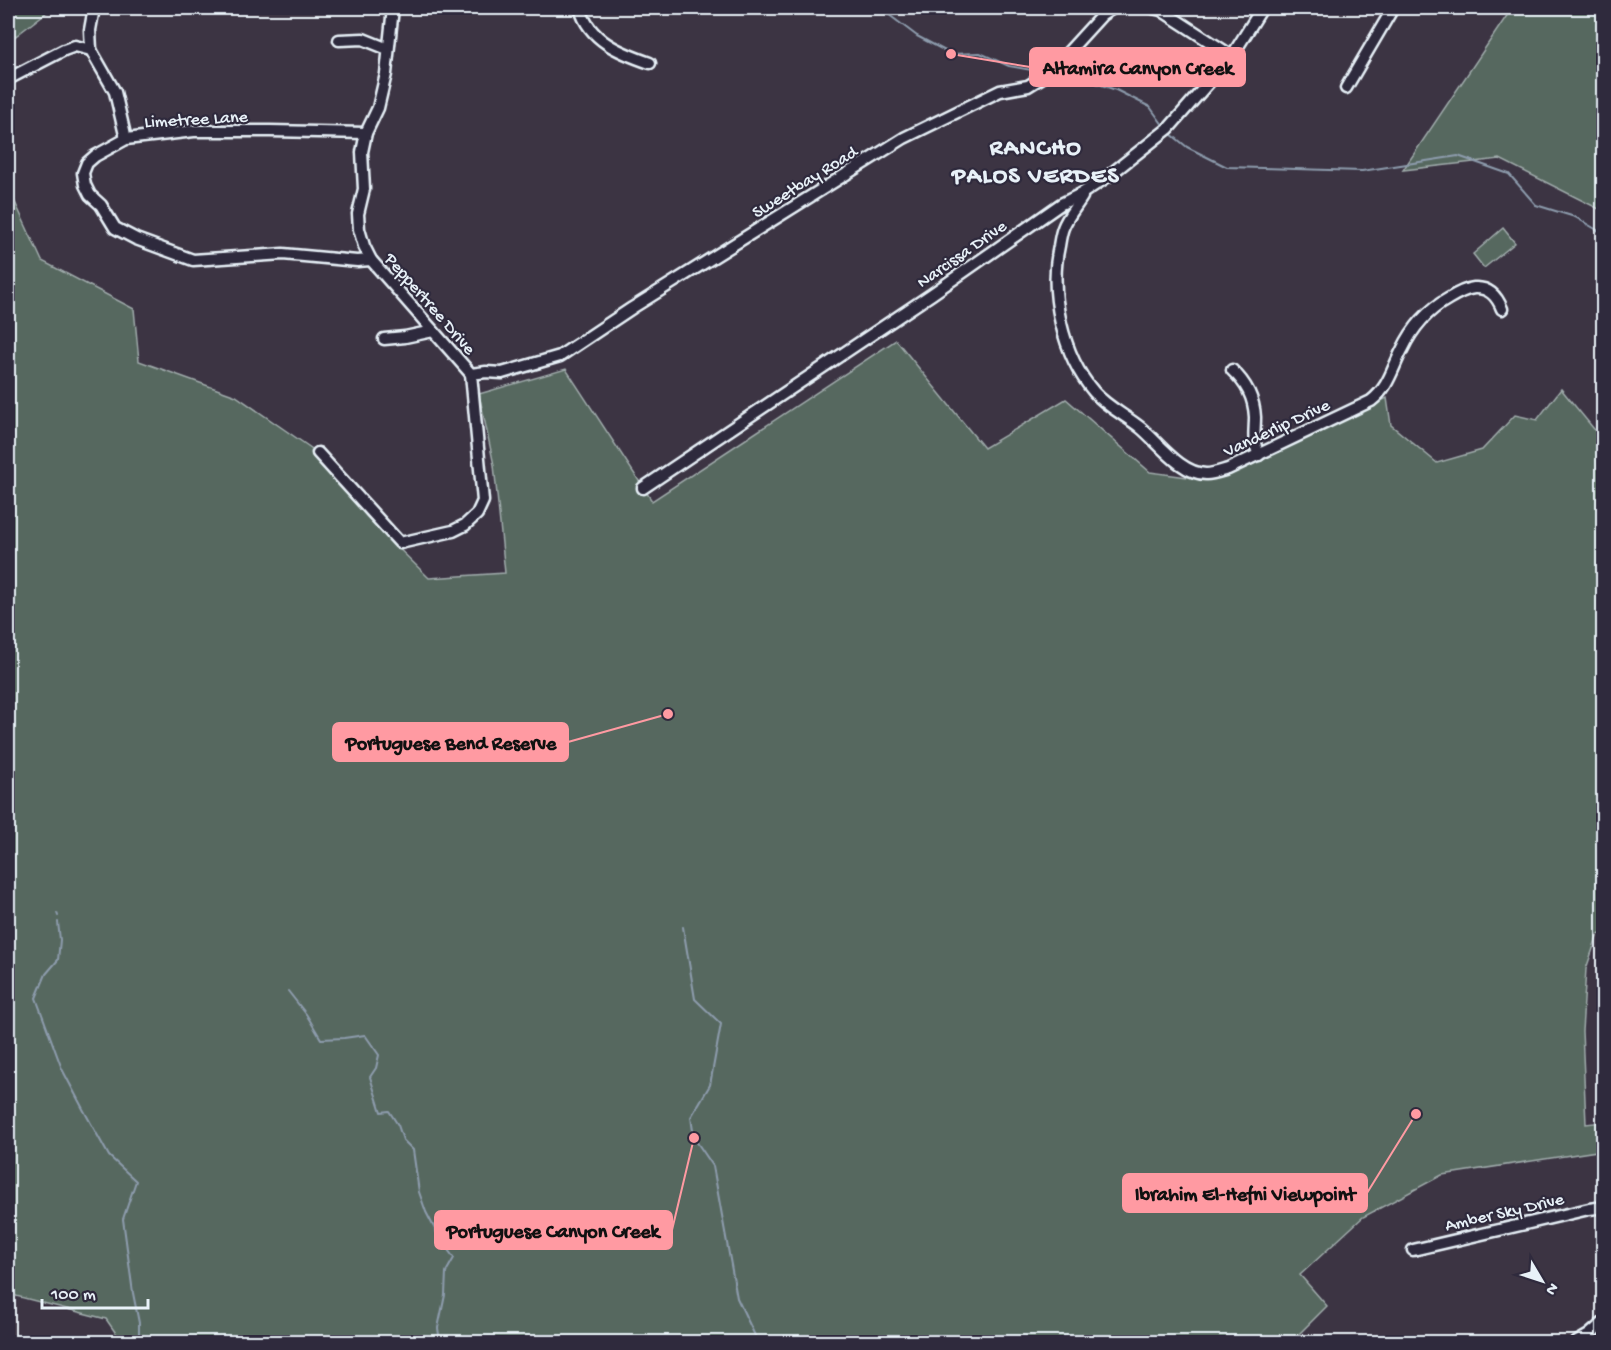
<svg xmlns="http://www.w3.org/2000/svg" width="1611" height="1350" font-family="'Gochi Hand',sans-serif">
  <style>
    .green { fill: #57685f; stroke: #a0acac; stroke-width: 1.5 }
    .lines { fill: none; stroke-linecap: round; stroke-linejoin: round }
    .stream { stroke: #8d9cad; stroke-width: 2 }
    .minor-casing { stroke: #e8f1f8; stroke-width: 15 }
    .minor { stroke: #2f2a3d; stroke-width: 10 }
    .labels { text-anchor: middle; stroke-width: 4.5; stroke-linejoin: round; paint-order: stroke }
    .street-label { font-size: 18px; fill: #e8f1f8; stroke: #2f2a3d }
    .district-label { font-size: 24px; font-weight: bold; letter-spacing: 1.5px; fill: #e8f1f8; stroke: #2f2a3d }
    .leader { fill: none; stroke: #ff9aa2; stroke-width: 2 }
    .callout-dot { fill: #ff9aa2; stroke: #2f2a3d; stroke-width: 2 }
    .callout { fill: #ff9aa2; stroke: #ff9aa2; stroke-width: 2 }
    .callout-label { font-size: 20px; text-anchor: middle; font-weight: bold; fill: #111 }
  </style>
  <rect width="100%" height="100%" fill="#3c3443"/>
  <filter id="ink" filterUnits="userSpaceOnUse"><feTurbulence type="fractalNoise" baseFrequency=".0167" numOctaves="2"/><feDisplacementMap in="SourceGraphic" scale="12" xChannelSelector="R" yChannelSelector="G"/><feConvolveMatrix kernelMatrix="1 2 1 2 8 2 1 2 1" color-interpolation-filters="sRGB"/></filter>
  <g filter="url(#ink)">
    <g class="green">
      <path d="M8,8H52L8,42Z"/>
      <path d="M1512,8H1603V211L1500,159L1403,170Z"/>
      <path d="M8,187L42,261L134,309L139,361L236,396L318,453L366,516L429,578L505,573L494,465L479,394L566,369L652,501L896,340L984,448L1066,399L1150,472L1202,479L1221,477L1387,398L1391,425L1437,463L1482,450L1515,415L1537,420L1561,389L1603,440L1604,935L1598,934L1586,969L1582,1031L1586,1124L1603,1122V1150L1442,1175L1363,1217L1300,1275L1327,1306L1291,1342H122L106,1319L8,1294Z"/>
      <path d="M1503,228L1515,243L1484,268L1473,254Z"/>
    </g>
    <g class="lines">
      <g class="stream">
        <path d="M880,8L917,36L951,54L980,53L1009,66L1043,72"/>
        <path d="M1056,74L1084,79L1116,90L1150,107L1163,125"/>
        <path d="M1171,134L1187,147L1227,167L1362,171L1458,156L1509,174L1536,205L1575,217L1604,234"/>
        <path d="M57,913L58,916"/>
        <path d="M58,922L60,940L58,960L46,974L36,998L62,1069L83,1109L109,1156L136,1181L123,1219L133,1293L139,1323V1342"/>
        <path d="M683,927L695,999L721,1024L710,1085L691,1117L694,1138L713,1166L737,1298L758,1342"/>
        <path d="M288,991L306,1014L321,1039L344,1038L365,1035L379,1055L376,1068L370,1077L381,1112L389,1111L398,1125L403,1140L413,1150L419,1192L426,1212L440,1239L454,1258L446,1272L445,1295L438,1328L440,1342"/>
      </g>
      <defs>
        <g id="minor">
          <path d="M393,8L386,74L378,108L366,133L362,152L364,189L358,214L359,229L364,246L371,260L471,374L486,372L502,373L560,356L632,308L904,138L1000,91L1028,86L1049,73L1102,15L1113,8"/>
          <path d="M580,8C589,41 621,53 650,63"/>
          <path d="M1153,8L1161,10L1232,56"/>
          <path d="M339,40L363,39L388,49"/>
          <path d="M91,50L115,92L126,139"/>
          <path d="M8,79L64,50L75,46L91,50L90,30L94,8"/>
          <path d="M1346,88L1393,8"/>
          <path d="M366,133L270,131H194L126,139L95,156L87,163L83,173L85,185L90,195L101,205L115,228L136,239L193,260L283,254L357,261L371,260"/>
          <path d="M1081,194L1082,197C1076,207 1067,217 1063,228C1061,233 1060,240 1059,246C1049,292 1062,355 1094,392C1107,407 1125,415 1141,428C1159,443 1181,474 1206,474C1213,474 1221,471 1228,469L1371,401C1389,387 1392,369 1402,350C1412,329 1428,310 1448,299C1456,294 1466,289 1474,288C1489,287 1497,296 1502,309"/>
          <path d="M384,339L405,337L433,331"/>
          <path d="M1232,370C1246,383 1254,397 1255,417C1255,432 1252,441 1259,455"/>
          <path d="M318,453L400,543L453,531L465,525L477,514L483,501L471,374"/>
          <path d="M643,488L932,294L1061,204L1081,194L1107,177L1169,128L1232,56L1262,8"/>
          <path d="M1413,1250L1589,1209L1604,1207"/>
          <path d="M1577,1342L1589,1335L1604,1322"/>
        </g>
      </defs>
      <use href="#minor" class="minor-casing"/>
      <use href="#minor" class="minor"/>
    </g>
  </g>
  <g class="labels">
    <g class="street-label">
      <text transform="translate(196 118) rotate(-3)" y="6">Limetree Lane</text>
      <text transform="translate(804 181) rotate(-32)" y="6">Sweetbay Road</text>
      <text transform="translate(961 253) rotate(-35)" y="6">Narcissa Drive</text>
      <text transform="translate(431 303) rotate(49)" y="6">Peppertree Drive</text>
      <text transform="translate(1276 427) rotate(-25)" y="6">Vanderlip Drive</text>
      <text transform="translate(1504 1211) rotate(-13)" y="6">Amber Sky Drive</text>
    </g>
    <g class="district-label">
      <text x="1036" y="154">RANCHO<tspan x="1036" dy="28">PALOS VERDES</tspan></text>
    </g>
  </g>
  <path class="leader" d="M951 54L1030 67M668 714L568 742M1416 1114L1367 1193M694 1138L672 1230"/>
  <g class="callout-dot">
    <circle cx="951" cy="54" r="6"/>
    <circle cx="668" cy="714" r="6"/>
    <circle cx="1416" cy="1114" r="6"/>
    <circle cx="694" cy="1138" r="6"/>
  </g>
  <g class="callout">
    <rect x="1030" y="48" width="215" height="38" rx="6"/>
    <rect x="333" y="723" width="235" height="38" rx="6"/>
    <rect x="1123" y="1174" width="244" height="38" rx="6"/>
    <rect x="435" y="1211" width="237" height="38" rx="6"/>
  </g>
  <g class="callout-label">
    <text x="1138" y="74">Altamira Canyon Creek</text>
    <text x="451" y="749">Portuguese Bend Reserve</text>
    <text x="1245" y="1200">Ibrahim El-Hefni Viewpoint</text>
    <text x="553" y="1237">Portuguese Canyon Creek</text>
  </g>
  <rect width="1611" height="1350" fill="none" stroke="#2f2a3d" stroke-width="30"/>
  <rect x="15" y="15" width="1581" height="1320" fill="none" stroke="#e8f1f8" stroke-width="2" filter="url(#ink)"/>
  <g transform="translate(1542 1281) rotate(129)" stroke="#2f2a3d" stroke-width="4.5" paint-order="stroke">
  <path d="M0-4.5L10 22L0 15L-10 22Z" fill="#e8f1f8"/>
  <text y="-9" font-size="16" font-weight="bold" text-anchor="middle" fill="#e8f1f8">N</text>
  </g>
  <path d="M42 1299v9h106v-9" fill="none" stroke="#e8f1f8" stroke-width="3"/>
  <text x="51" y="1299" font-size="18" fill="#e8f1f8" stroke="#2f2a3d" stroke-width="4.5" paint-order="stroke">100 m</text>
</svg>
